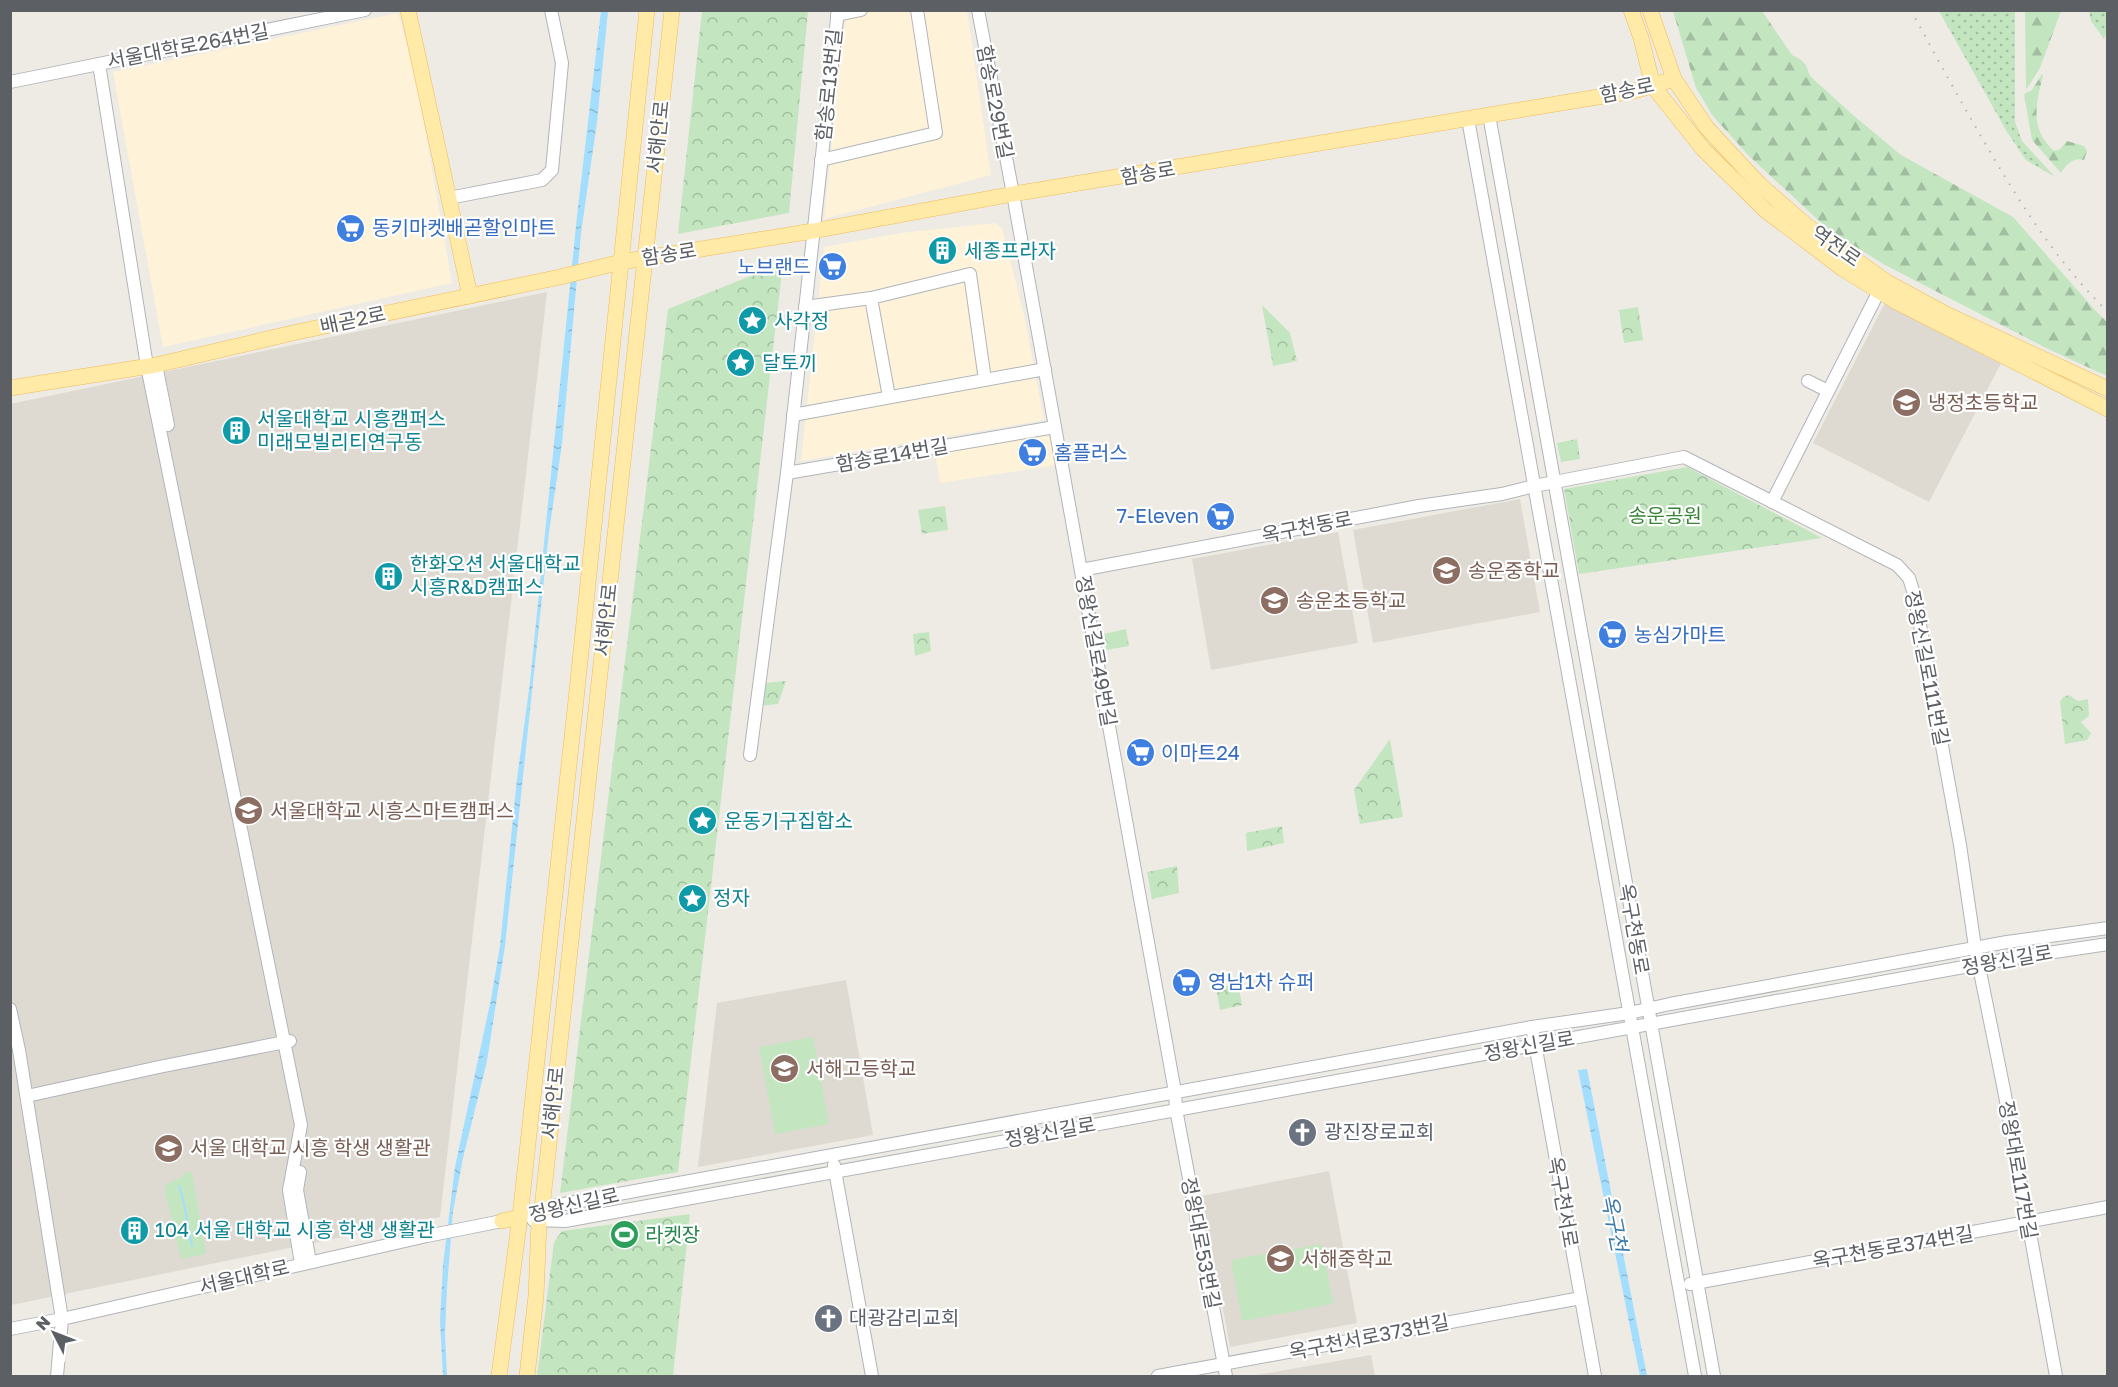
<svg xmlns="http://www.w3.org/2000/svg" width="2118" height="1387" font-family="'Golos Text','Noto Sans KR',sans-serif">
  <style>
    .commercial { fill: #fef2d9 }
    .education { fill: #dedad2 }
    .grass { fill: url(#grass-dots) }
    .forest { fill: url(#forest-firs) }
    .park { fill: url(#park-crowns) }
    .garden { fill: #c3e6c0 }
    .water { fill: url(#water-ripples) }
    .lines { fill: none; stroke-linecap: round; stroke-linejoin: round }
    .stream { stroke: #a3deff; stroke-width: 2 }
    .minor-casing { stroke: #b1b5b9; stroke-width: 14 }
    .major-casing { stroke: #f2bb59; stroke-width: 16 }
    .minor { stroke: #fff; stroke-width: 12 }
    .major { stroke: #ffeaa8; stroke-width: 15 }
    .rail { stroke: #b3b4b4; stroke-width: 2; stroke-dasharray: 1.5 8; stroke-linecap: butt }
    .labels { text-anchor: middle; stroke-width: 4.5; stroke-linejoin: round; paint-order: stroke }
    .street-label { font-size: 20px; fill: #5c6064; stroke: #fff }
    .shop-label { font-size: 20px; fill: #366cbe; stroke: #fff; text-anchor: start }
    .culture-label { font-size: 20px; fill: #0d838f; stroke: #fff; text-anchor: start }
    .education-label { font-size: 20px; fill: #785e54; stroke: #fff; text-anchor: start }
    .park-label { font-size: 20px; fill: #368434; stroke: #fff }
    .worship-label { font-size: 20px; fill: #5b616d; stroke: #fff; text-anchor: start }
    .leisure-label { font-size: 20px; fill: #27864d; stroke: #fff; text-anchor: start }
    .water-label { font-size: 21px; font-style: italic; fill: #3c7aa9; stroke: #fff }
  </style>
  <defs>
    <pattern id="grass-dots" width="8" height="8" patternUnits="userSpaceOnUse" patternTransform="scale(1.5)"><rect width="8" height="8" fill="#c3e6c0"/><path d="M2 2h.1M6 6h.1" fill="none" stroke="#a2bea0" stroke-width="1.8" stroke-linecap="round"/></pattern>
    <pattern id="forest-firs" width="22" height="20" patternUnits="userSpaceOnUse" patternTransform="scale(1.5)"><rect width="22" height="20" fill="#c3e6c0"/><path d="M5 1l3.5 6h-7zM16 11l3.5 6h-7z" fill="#a2bea0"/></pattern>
    <pattern id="park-crowns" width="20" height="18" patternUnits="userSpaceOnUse" patternTransform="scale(1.5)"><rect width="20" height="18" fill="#c3e6c0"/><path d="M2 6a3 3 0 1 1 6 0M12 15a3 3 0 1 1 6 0" fill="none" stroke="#a2bea0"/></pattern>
    <pattern id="water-ripples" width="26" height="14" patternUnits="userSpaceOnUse" patternTransform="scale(1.5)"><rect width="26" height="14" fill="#a3deff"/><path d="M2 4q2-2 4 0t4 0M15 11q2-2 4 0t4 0" fill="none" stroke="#88b7d2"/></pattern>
  </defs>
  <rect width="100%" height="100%" fill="#eeebe4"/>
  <g class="commercial">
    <path d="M846,11H967L991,175L824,219Z"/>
    <path d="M398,13L415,73L452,283L163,347L113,72Z"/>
    <path d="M995,223L1002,228L1024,315L1044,420L801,461L824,247L901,233Z"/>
    <path d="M1050,432L1058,465L940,483L935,452Z"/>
  </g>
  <g class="education">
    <path d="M547,292L440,1217L11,1305L10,404Z"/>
    <path d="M1885,303L2001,363L1929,502L1813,443Z"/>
    <path d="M1520,499L1540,612L1373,643L1353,530Z"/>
    <path d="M1338,532L1358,643L1211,670L1192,559Z"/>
    <path d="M846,980L873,1135L698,1167L717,1003Z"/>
    <path d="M1329,1171L1357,1323L1230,1347L1202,1196Z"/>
    <path d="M1371,1355L1375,1376H1251Z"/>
  </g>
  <g class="grass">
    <path d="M1939,11H2015V122L2022,141L2055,177L2026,160L2007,132Z"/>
    <path d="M2089,11H2107V32L2104,39L2091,21Z"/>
  </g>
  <g class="forest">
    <path d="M1673,11H1762L1792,55L1800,59L1806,65L1810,76L1853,115L1901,155L2013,217L2094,309L2107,322V376L2048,349L1885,265L1829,230L1749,156L1713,116L1696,88Z"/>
    <path d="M2025,11H2061L2040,68L2026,90Z"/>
    <path d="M2042,74L2043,75C2036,105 2029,128 2054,151L2060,149L2067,141L2084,146L2087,151L2084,160C2073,157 2066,165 2061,173L2032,140L2024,94L2032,90Z"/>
  </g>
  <g class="park">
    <path d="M702,11H808L789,213L678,234Z"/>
    <path d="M783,263L678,1172L560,1193L668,309Z"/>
    <path d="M1262,305L1290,333L1297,361L1273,366Z"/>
    <path d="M1638,307L1643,340L1624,343L1619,310Z"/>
    <path d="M1577,439L1580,459L1561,462L1557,443Z"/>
    <path d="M1687,467L1822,538L1579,574L1564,489Z"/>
    <path d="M945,506L948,530L922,534L918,510Z"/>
    <path d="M1126,629L1129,646L1106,650L1104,634Z"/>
    <path d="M929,632L931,651L915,656L913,634Z"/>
    <path d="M786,681L778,704L760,706L763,683Z"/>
    <path d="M2069,695L2078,701L2088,699L2089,716L2081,722L2091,733L2087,740L2065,744L2060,702L2063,697Z"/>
    <path d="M1390,739L1403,817L1360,824L1354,790Z"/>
    <path d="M1282,826L1284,843L1247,851L1246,833Z"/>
    <path d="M1177,866L1179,893L1152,899L1147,872Z"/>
    <path d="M1238,984L1242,1005L1220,1010L1216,988Z"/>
    <path d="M690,1214L673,1376H537L554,1242L562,1231Z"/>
  </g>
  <g class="garden">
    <path d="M813,1037L829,1124L775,1134L759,1047Z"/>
    <path d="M187,1171L192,1173L206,1254L181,1259L165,1192V1185L181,1177Z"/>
    <path d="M1322,1244L1333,1304L1242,1321L1231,1260Z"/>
  </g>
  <g class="water">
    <path d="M601,11H608L597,122L581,233L562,444L549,532L505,946L487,1061L463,1158L453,1211L447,1288L445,1334L447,1376H443L440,1321L443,1265L455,1167L491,999L500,946L517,779L530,682L577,216Z"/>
    <path d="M1587,1069L1647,1376H1640L1578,1070Z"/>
  </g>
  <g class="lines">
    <path class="stream" d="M179,1186C186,1205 187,1226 192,1246"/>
    <defs>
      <g id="minor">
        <path d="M838,10L787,473L1055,427"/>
        <path d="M978,10L1013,194L1175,1092L1176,1109L1226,1376"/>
        <path d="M837,15L861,10"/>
        <path d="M99,64L147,366L301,1125L289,1190L301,1264"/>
        <path d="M10,82L365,10"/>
        <path d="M1489,115L1714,1376"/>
        <path d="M1468,119L1695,1376"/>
        <path d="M821,160L936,133L917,10"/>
        <path d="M449,198L542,180L552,170L562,63L551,10"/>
        <path d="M871,298L889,397"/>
        <path d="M805,307L871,298L970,274L985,380"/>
        <path d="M156,365L168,425"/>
        <path d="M1808,381L1828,391"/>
        <path d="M793,415L1045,369"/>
        <path d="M1772,502L1879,291"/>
        <path d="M1081,570L1419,506L1502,494L1534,486L1684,457L1897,565L1909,578L1915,597L1960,845L1975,947L2004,1090L2056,1376"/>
        <path d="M750,755L787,473"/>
        <path d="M10,1009L19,1050L62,1319L57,1376"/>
        <path d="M1532,1027L1595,1376"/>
        <path d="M27,1096L159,1067L290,1041"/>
        <path d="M834,1165L872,1376"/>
        <path d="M300,1172L297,1190L310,1262"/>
        <path d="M520,1217L542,1208L564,1204L1532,1027L1629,1013L1670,1004L2007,942L2108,928"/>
        <path d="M533,1220L565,1221L2008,959L2108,944"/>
        <path d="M1690,1284L2108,1207"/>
        <path d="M10,1329L62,1319L427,1236L502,1221"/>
        <path d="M1158,1376L1581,1298"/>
      </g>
      <g id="major">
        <path d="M408,10L470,296"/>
        <path d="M1631,10L1641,38L1653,86L1703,149L1765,210L1843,269L1897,302L2108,409"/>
        <path d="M1650,10L1674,79L1707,128L1760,185L1807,226L1887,282L1946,314L2108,389"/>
        <path d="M10,388L156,365L297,332L560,277L621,262L813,231L1013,194L1634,91L1674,79"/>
        <path d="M502,1221L520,1217"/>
        <path d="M499,1376L520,1217L576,700L647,10"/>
        <path d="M527,1376L536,1296L539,1222L542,1208L672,10"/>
      </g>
    </defs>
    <use href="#minor" class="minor-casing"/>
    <use href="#major" class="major-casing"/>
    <use href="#minor" class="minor"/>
    <use href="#major" class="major"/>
    <path class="rail" d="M1911,10C1936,57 1962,104 1989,150C2023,208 2059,264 2108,312"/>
  </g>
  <defs>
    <symbol id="supermarket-disc" viewBox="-11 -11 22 22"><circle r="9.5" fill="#3f7fe0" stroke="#fff"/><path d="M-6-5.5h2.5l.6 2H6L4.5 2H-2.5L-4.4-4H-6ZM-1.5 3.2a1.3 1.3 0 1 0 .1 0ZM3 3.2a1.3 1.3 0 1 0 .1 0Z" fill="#fff"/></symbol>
    <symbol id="building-disc" viewBox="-11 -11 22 22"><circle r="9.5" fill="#0f9aa8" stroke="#fff"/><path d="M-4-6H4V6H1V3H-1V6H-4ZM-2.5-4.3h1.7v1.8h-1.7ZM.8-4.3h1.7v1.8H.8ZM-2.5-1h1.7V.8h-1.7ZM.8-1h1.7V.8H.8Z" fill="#fff"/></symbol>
    <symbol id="sight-disc" viewBox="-11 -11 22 22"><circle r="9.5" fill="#0f9aa8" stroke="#fff"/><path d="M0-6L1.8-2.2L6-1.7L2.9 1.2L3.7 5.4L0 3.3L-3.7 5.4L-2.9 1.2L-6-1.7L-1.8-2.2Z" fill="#fff"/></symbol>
    <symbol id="school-disc" viewBox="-11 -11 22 22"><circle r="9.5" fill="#8d6e63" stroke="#fff"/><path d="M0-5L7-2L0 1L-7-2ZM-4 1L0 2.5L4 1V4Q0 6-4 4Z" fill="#fff"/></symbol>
    <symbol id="university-disc" viewBox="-11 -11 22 22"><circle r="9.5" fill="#8d6e63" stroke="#fff"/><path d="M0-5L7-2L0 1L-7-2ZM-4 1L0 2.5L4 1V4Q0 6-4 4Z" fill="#fff"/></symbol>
    <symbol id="church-disc" viewBox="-11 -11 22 22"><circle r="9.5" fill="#6b7280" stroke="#fff"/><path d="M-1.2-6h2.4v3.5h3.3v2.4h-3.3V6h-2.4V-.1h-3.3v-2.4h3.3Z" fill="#fff"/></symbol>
    <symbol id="stadium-disc" viewBox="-11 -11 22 22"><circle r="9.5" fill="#2e9e5b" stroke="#fff"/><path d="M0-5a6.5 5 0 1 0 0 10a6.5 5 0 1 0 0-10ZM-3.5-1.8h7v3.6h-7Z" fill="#fff"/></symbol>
  </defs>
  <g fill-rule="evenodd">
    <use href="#supermarket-disc" x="334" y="212" width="33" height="33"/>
    <use href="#building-disc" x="926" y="234" width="33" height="33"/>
    <use href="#supermarket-disc" x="816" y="250" width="33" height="33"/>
    <use href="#sight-disc" x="736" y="304" width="33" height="33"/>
    <use href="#sight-disc" x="724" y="346" width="33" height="33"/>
    <use href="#school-disc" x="1890" y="386" width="33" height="33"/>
    <use href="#building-disc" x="220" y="414" width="33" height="33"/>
    <use href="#supermarket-disc" x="1016" y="436" width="33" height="33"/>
    <use href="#supermarket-disc" x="1204" y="500" width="33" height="33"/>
    <use href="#school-disc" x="1430" y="554" width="33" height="33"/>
    <use href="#building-disc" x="372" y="560" width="33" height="33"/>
    <use href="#school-disc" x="1258" y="584" width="33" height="33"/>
    <use href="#supermarket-disc" x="1596" y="618" width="33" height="33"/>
    <use href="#supermarket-disc" x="1124" y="736" width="33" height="33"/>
    <use href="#university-disc" x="232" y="794" width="33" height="33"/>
    <use href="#sight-disc" x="686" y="804" width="33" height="33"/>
    <use href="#sight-disc" x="676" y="882" width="33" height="33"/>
    <use href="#supermarket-disc" x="1170" y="966" width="33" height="33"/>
    <use href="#school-disc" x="768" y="1052" width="33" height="33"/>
    <use href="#church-disc" x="1286" y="1116" width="33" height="33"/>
    <use href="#university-disc" x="152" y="1132" width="33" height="33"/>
    <use href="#building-disc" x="118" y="1214" width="33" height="33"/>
    <use href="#stadium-disc" x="608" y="1218" width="33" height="33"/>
    <use href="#school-disc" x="1264" y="1242" width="33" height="33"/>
    <use href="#church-disc" x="812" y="1302" width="33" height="33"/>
  </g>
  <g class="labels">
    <g class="street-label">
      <text transform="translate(188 46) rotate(-11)" y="7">서울대학로264번길</text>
      <text transform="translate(829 85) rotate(-84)" y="7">함송로13번길</text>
      <text transform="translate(1627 90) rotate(-12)" y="7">함송로</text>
      <text transform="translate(995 102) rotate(79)" y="7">함송로29번길</text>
      <text transform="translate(658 137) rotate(-84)" y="7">서해안로</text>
      <text transform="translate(1148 173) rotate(-10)" y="7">함송로</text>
      <text transform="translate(1836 246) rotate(35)" y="7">역전로</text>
      <text transform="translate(669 254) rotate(-9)" y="7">함송로</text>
      <text transform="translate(353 320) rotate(-12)" y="7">배곧2로</text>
      <text transform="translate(892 455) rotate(-10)" y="7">함송로14번길</text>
      <text transform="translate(1307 527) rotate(-11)" y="7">옥구천동로</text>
      <text transform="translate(606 620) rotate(-84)" y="7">서해안로</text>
      <text transform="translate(1096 651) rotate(80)" y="7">정왕신길로49번길</text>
      <text transform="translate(1927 668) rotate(79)" y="7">정왕신길로111번길</text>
      <text transform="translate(1634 929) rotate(80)" y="7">옥구천동로</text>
      <text transform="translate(2007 960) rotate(-10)" y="7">정왕신길로</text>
      <text transform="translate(1529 1046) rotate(-10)" y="7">정왕신길로</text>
      <text transform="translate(553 1103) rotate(-84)" y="7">서해안로</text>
      <text transform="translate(1050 1132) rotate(-10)" y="7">정왕신길로</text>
      <text transform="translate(2018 1170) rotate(80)" y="7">정왕대로117번길</text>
      <text transform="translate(1563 1202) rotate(80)" y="7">옥구천서로</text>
      <text transform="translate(574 1205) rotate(-13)" y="7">정왕신길로</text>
      <text transform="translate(1201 1243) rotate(79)" y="7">정왕대로53번길</text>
      <text transform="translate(1893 1247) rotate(-10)" y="7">옥구천동로374번길</text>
      <text transform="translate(244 1277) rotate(-13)" y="7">서울대학로</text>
      <text transform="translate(1369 1337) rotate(-11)" y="7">옥구천서로373번길</text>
    </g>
    <g class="shop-label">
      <text x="372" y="235">동키마켓배곧할인마트</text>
      <text x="811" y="274" text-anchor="end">노브랜드</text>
      <text x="1054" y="460">홈플러스</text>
      <text x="1199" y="523" text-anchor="end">7-Eleven</text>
      <text x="1634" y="642">농심가마트</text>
      <text x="1161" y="760">이마트24</text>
      <text x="1208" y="989">영남1차 슈퍼</text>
    </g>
    <g class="culture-label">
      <text x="964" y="258">세종프라자</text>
      <text x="774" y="328">사각정</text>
      <text x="762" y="370">달토끼</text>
      <text x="257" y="426">서울대학교 시흥캠퍼스<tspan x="257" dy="23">미래모빌리티연구동</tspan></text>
      <text x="410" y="571">한화오션 서울대학교<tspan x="410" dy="23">시흥R&amp;D캠퍼스</tspan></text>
      <text x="724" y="828">운동기구집합소</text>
      <text x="713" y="905">정자</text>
      <text x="155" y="1237">104 서울 대학교 시흥 학생 생활관</text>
    </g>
    <g class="education-label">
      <text x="1928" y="410">냉정초등학교</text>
      <text x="1468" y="578">송운중학교</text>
      <text x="1296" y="608">송운초등학교</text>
      <text x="270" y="818">서울대학교 시흥스마트캠퍼스</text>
      <text x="806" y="1076">서해고등학교</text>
      <text x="190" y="1155">서울 대학교 시흥 학생 생활관</text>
      <text x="1301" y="1266">서해중학교</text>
    </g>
    <g class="park-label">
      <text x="1665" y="523">송운공원</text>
    </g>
    <g class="worship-label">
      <text x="1324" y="1139">광진장로교회</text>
      <text x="849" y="1325">대광감리교회</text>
    </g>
    <g class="leisure-label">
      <text x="645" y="1242">라켓장</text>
    </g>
    <g class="water-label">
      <text transform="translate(1614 1223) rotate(79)" y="7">옥구천</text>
    </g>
  </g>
  <rect width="2118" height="1387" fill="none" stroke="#5c6064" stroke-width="24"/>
  <g transform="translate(54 1333) rotate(312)" stroke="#ffffff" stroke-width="4.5" paint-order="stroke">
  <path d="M0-4.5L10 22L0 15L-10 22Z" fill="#5c6064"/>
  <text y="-9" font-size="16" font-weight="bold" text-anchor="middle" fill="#5c6064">N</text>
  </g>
</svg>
